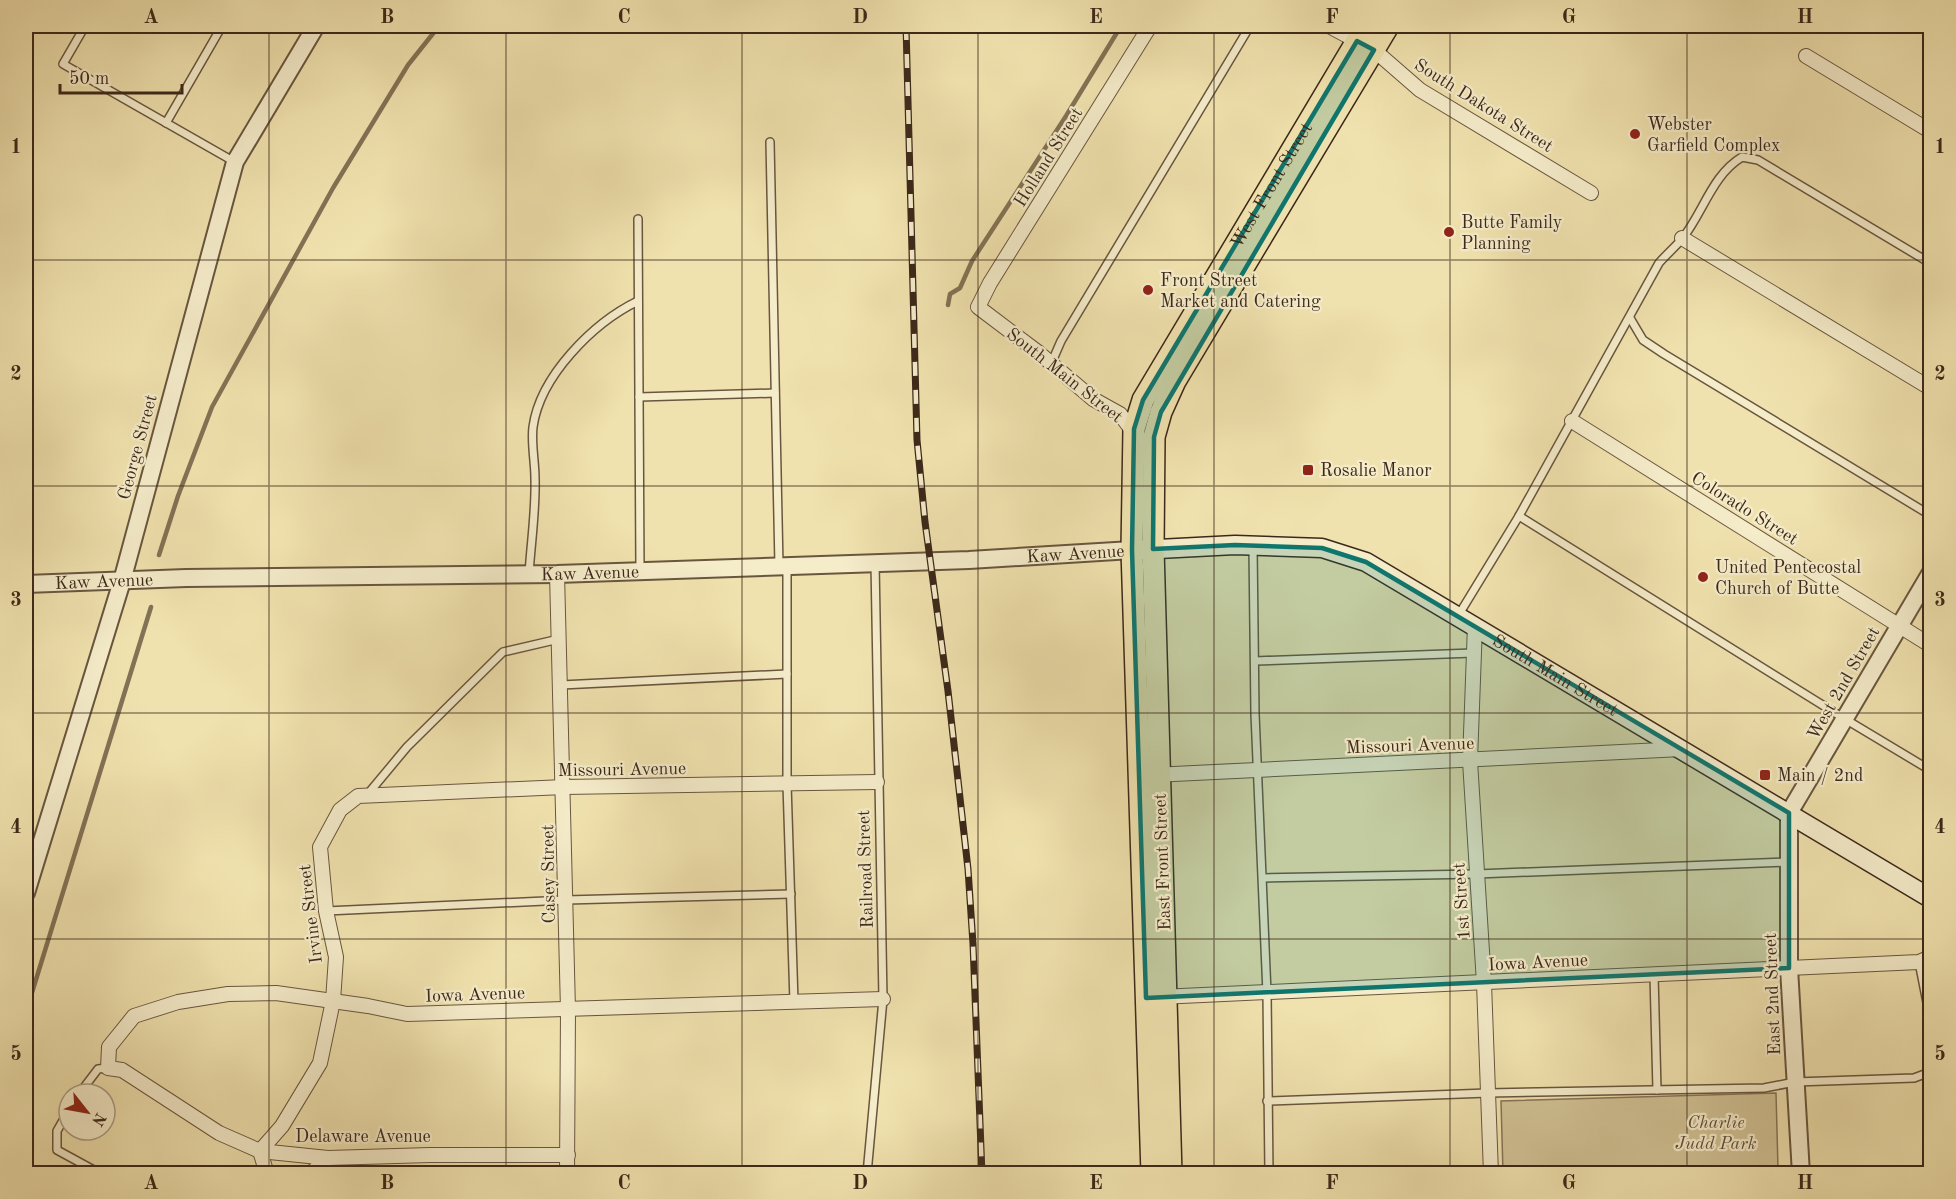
<svg xmlns="http://www.w3.org/2000/svg" width="1956" height="1199" font-family="'Old Standard TT',serif">
  <style>
    .green { fill: #d1c295; stroke: #867558; stroke-width: 1.5 }
    .lines { fill: none; stroke-linecap: round; stroke-linejoin: round }
    .stream { stroke: #837255; stroke-width: 4.5 }
    .service-casing { stroke: #69563f; stroke-width: 10 }
    .minor-casing { stroke: #69563f; stroke-width: 16 }
    .tertiary-casing { stroke: #69563f; stroke-width: 20 }
    .secondary-casing { stroke: #3c281a; stroke-width: 21 }
    .primary-casing { stroke: #3c281a; stroke-width: 24 }
    .service { stroke: #f5ecca; stroke-width: 7 }
    .minor { stroke: #f5ecca; stroke-width: 14 }
    .tertiary { stroke: #f5ecca; stroke-width: 16 }
    .secondary { stroke: #f5ecca; stroke-width: 18 }
    .primary { stroke: #f0e2ae; stroke-width: 21 }
    .rail-casing { stroke: #3c281a; stroke-width: 7 }
    .rail { stroke: #f5ecca; stroke-width: 4.5; stroke-dasharray: 14; stroke-linecap: butt }
    .marked { fill: #0f766e; fill-opacity: 0.2; stroke: #0f766e; stroke-width: 4.5; stroke-linejoin: round }
    .grid { fill: none; stroke: #3c281a; stroke-width: 1.5; stroke-opacity: 0.55 }
    .poi-dot { fill: #8f2418; stroke: #f5ecca; stroke-width: 2 }
    .labels { text-anchor: middle; stroke-width: 4.5; stroke-linejoin: round; paint-order: stroke }
    .street-label { font-size: 18px; fill: #3c281a; stroke: #f5ecca }
    .poi-label { font-size: 18px; fill: #3c281a; stroke: #f5ecca; text-anchor: start }
    .park-label { font-size: 18px; font-style: italic; fill: #614e39; stroke: #f5ecca }
    .neatline { fill: none; stroke: #3c281a; stroke-width: 2 }
    .grid-label { font-size: 20px; text-anchor: middle; font-weight: bold; fill: #3c281a }
  </style>
  <rect width="100%" height="100%" fill="#f0e2ae"/>
  <filter id="stains"><feTurbulence type="fractalNoise" baseFrequency=".00333" numOctaves="4"/><feColorMatrix values="0 0 0 0 .2 0 0 0 0 .09 0 0 0 0 .02 0 0 0 .5 -.17"/></filter>
  <radialGradient id="worn" r=".72"><stop offset=".6" stop-color="#630" stop-opacity="0"/><stop offset="1" stop-color="#630" stop-opacity=".3"/></radialGradient>
  <path class="green" d="M1776,1093L1778,1168L1588,1173H1503L1501,1101Z"/>
  <g class="lines">
    <g class="stream">
      <path d="M948,305L950,294L960,288L972,261L1066,116L1121,26"/>
      <path d="M159,555L178,496L212,407L333,188L408,65L439,26"/>
      <path d="M26,1012L151,607"/>
    </g>
    <defs>
      <g id="service">
        <path d="M85,26L63,64L233,161"/>
        <path d="M166,123L222,26"/>
        <path d="M770,142L779,566"/>
        <path d="M638,219L640,571"/>
        <path d="M1630,318L1643,340L1664,354L1930,515"/>
        <path d="M1051,364L1061,341L1250,26"/>
        <path d="M639,397L775,393"/>
        <path d="M1519,516L1845,719L1930,770"/>
        <path d="M1253,547L1255,714L1267,993L1269,1174"/>
        <path d="M787,566V784L794,1002"/>
        <path d="M529,574C531,542 536,510 535,478C535,462 531,443 533,427C540,376 593,323 638,301"/>
        <path d="M1458,616L1519,516L1659,263C1666,255 1675,247 1682,239C1703,213 1712,175 1742,157L1758,160L1930,263"/>
        <path d="M1255,661L1473,653"/>
        <path d="M561,685L787,674"/>
        <path d="M367,795L407,747L503,652L559,639"/>
        <path d="M1263,878L1477,874L1788,862"/>
        <path d="M326,911L566,900L791,894"/>
        <path d="M1919,962L1930,1018"/>
        <path d="M1654,975L1657,1090"/>
        <path d="M79,1094L98,1069L108,1068"/>
        <path d="M1267,1101L1488,1093L1764,1088L1795,1082L1914,1078L1930,1072"/>
        <path d="M69,1110L57,1131V1150L101,1174"/>
        <path d="M867,1174L883,999L875,563"/>
      </g>
      <g id="minor">
        <path d="M1329,26L1374,50L1420,90L1591,193"/>
        <path d="M1806,56L1930,131"/>
        <path d="M1682,238L1930,388"/>
        <path d="M1572,421L1930,645"/>
        <path d="M1137,433H1134L1120,414L1093,399L1039,353L978,307L990,283L1150,26"/>
        <path d="M557,574L568,1010L567,1174"/>
        <path d="M1475,625L1470,761L1484,983L1491,1174"/>
        <path d="M1153,775L1682,749"/>
        <path d="M1160,997L1919,962L1930,957"/>
        <path d="M568,1155H430L328,1158L260,1151L219,1133L122,1070L108,1068L109,1047L134,1016L178,1002L228,994L276,993L368,1006L407,1014L883,999"/>
        <path d="M267,1174L260,1151L282,1126L320,1063L333,1001L336,957L326,911L320,847L340,810L358,796L564,787L877,782"/>
        <path d="M310,1174L328,1158"/>
      </g>
      <g id="tertiary">
        <path id="s1" d="M26,584L186,578L557,574L969,560L1132,550"/>
        <path d="M26,893L122,581L235,162L316,26"/>
        <path d="M1801,1174L1789,968V813L1930,574"/>
      </g>
      <g id="secondary">
        <path id="s2" d="M1139,550L1235,545L1322,548L1366,562L1930,898"/>
      </g>
      <g id="primary">
        <path id="s3" d="M1152,1174L1132,550L1134,429L1143,400L1366,26"/>
        <path d="M1171,1174L1153,549L1154,437L1161,412L1175,381L1388,26"/>
      </g>
    </defs>
    <use href="#service" class="service-casing"/>
    <use href="#minor" class="minor-casing"/>
    <use href="#tertiary" class="tertiary-casing"/>
    <use href="#secondary" class="secondary-casing"/>
    <use href="#primary" class="primary-casing"/>
    <use href="#service" class="service"/>
    <use href="#minor" class="minor"/>
    <use href="#tertiary" class="tertiary"/>
    <use href="#secondary" class="secondary"/>
    <use href="#primary" class="primary"/>
    <defs>
      <path id="rail" d="M906,26L917,440L925,522L948,691L968,869L973,944L982,1174"/>
    </defs>
    <use href="#rail" class="rail-casing"/>
    <use href="#rail" class="rail"/>
  </g>
  <path class="marked" d="M1357,41L1374,50L1161,412L1154,437L1153,549L1235,545L1322,548L1366,562L1789,813V968L1146,998L1132,550L1134,429L1143,400Z"/>
  <path class="grid" d="M269,26V1174M506,26V1174M742,26V1174M978,26V1174M1214,26V1174M1450,26V1174M1687,26V1174M26,260H1930M26,486H1930M26,713H1930M26,939H1930"/>
  <g class="poi-dot">
    <circle cx="1635" cy="134" r="6"/>
    <circle cx="1449" cy="232" r="6"/>
    <circle cx="1148" cy="290" r="6"/>
    <rect x="1302" y="464" width="12" height="12" rx="3"/>
    <circle cx="1703" cy="577" r="6"/>
    <rect x="1759" y="769" width="12" height="12" rx="3"/>
  </g>
  <g class="labels">
    <g class="street-label">
      <text transform="translate(1484 105) rotate(32)" y="6">South Dakota Street</text>
      <text transform="translate(1048 157) rotate(-58)" y="6">Holland Street</text>
      <text dy="6" stroke="none"><textPath href="#s3" startOffset="1026">West Front Street</textPath></text>
      <text transform="translate(1065 375) rotate(38)" y="6">South Main Street</text>
      <text transform="translate(137 447) rotate(-75)" y="6">George Street</text>
      <text transform="translate(1745 508) rotate(32)" y="6">Colorado Street</text>
      <text dy="6" stroke="none"><textPath href="#s1" startOffset="1050">Kaw Avenue</textPath></text>
      <text dy="6" stroke="none"><textPath href="#s1" startOffset="564">Kaw Avenue</textPath></text>
      <text dy="6" stroke="none"><textPath href="#s1" startOffset="78">Kaw Avenue</textPath></text>
      <text dy="6" stroke="none"><textPath href="#s2" startOffset="450">South Main Street</textPath></text>
      <text transform="translate(1843 683) rotate(-60)" y="6">West 2nd Street</text>
      <text transform="translate(1410 745) rotate(-2)" y="6">Missouri Avenue</text>
      <text transform="translate(622 769) rotate(-1)" y="6">Missouri Avenue</text>
      <text transform="translate(1162 862) rotate(-92)" y="6">East Front Street</text>
      <text transform="translate(865 869) rotate(-92)" y="6">Railroad Street</text>
      <text transform="translate(548 874) rotate(-91)" y="6">Casey Street</text>
      <text transform="translate(1461 901) rotate(-94)" y="6">1st Street</text>
      <text transform="translate(310 914) rotate(-97)" y="6">Irvine Street</text>
      <text transform="translate(1538 962) rotate(-3)" y="6">Iowa Avenue</text>
      <text transform="translate(475 994) rotate(-2)" y="6">Iowa Avenue</text>
      <text transform="translate(1772 994) rotate(-92)" y="6">East 2nd Street</text>
      <text x="363" y="1142">Delaware Avenue</text>
    </g>
    <g class="poi-label">
      <text x="1647" y="130">Webster<tspan x="1647" dy="21">Garfield Complex</tspan></text>
      <text x="1461" y="228">Butte Family<tspan x="1461" dy="21">Planning</tspan></text>
      <text x="1160" y="286">Front Street<tspan x="1160" dy="21">Market and Catering</tspan></text>
      <text x="1320" y="476">Rosalie Manor</text>
      <text x="1715" y="573">United Pentecostal<tspan x="1715" dy="21">Church of Butte</tspan></text>
      <text x="1777" y="781">Main / 2nd</text>
    </g>
    <g class="park-label">
      <text x="1716" y="1128">Charlie<tspan x="1716" dy="21">Judd Park</tspan></text>
    </g>
  </g>
  <rect width="1956" height="1199" fill="none" stroke="#f0e2ae" stroke-width="66"/>
  <g transform="translate(87 1112) rotate(121)"><circle r="28" fill="#f5ecca" stroke="#ab9e84" stroke-width="1.5"/>
  <path d="M0-4.5L10 22L0 15L-10 22Z" fill="#8f2418"/>
  <text y="-9" font-size="16" font-weight="bold" text-anchor="middle" fill="#3c281a">N</text>
  </g>
  <path d="M60 84v9h122v-9" fill="none" stroke="#3c281a" stroke-width="3"/>
  <text x="69" y="84" font-size="18" fill="#3c281a" stroke="#f5ecca" stroke-width="4.5" paint-order="stroke">50 m</text>
  <rect x="33" y="33" width="1890" height="1133" class="neatline"/>
  <g class="grid-label">
    <text x="151" y="23">A</text>
    <text x="387" y="23">B</text>
    <text x="624" y="23">C</text>
    <text x="860" y="23">D</text>
    <text x="1096" y="23">E</text>
    <text x="1332" y="23">F</text>
    <text x="1569" y="23">G</text>
    <text x="1805" y="23">H</text>
    <text x="16" y="153">1</text>
    <text x="1940" y="153">1</text>
    <text x="16" y="380">2</text>
    <text x="1940" y="380">2</text>
    <text x="16" y="606">3</text>
    <text x="1940" y="606">3</text>
    <text x="16" y="833">4</text>
    <text x="1940" y="833">4</text>
    <text x="16" y="1060">5</text>
    <text x="1940" y="1060">5</text>
    <text x="151" y="1189">A</text>
    <text x="387" y="1189">B</text>
    <text x="624" y="1189">C</text>
    <text x="860" y="1189">D</text>
    <text x="1096" y="1189">E</text>
    <text x="1332" y="1189">F</text>
    <text x="1569" y="1189">G</text>
    <text x="1805" y="1189">H</text>
  </g>
  <rect width="100%" height="100%" filter="url(#stains)"/>
  <rect width="100%" height="100%" fill="url(#worn)"/>
</svg>
